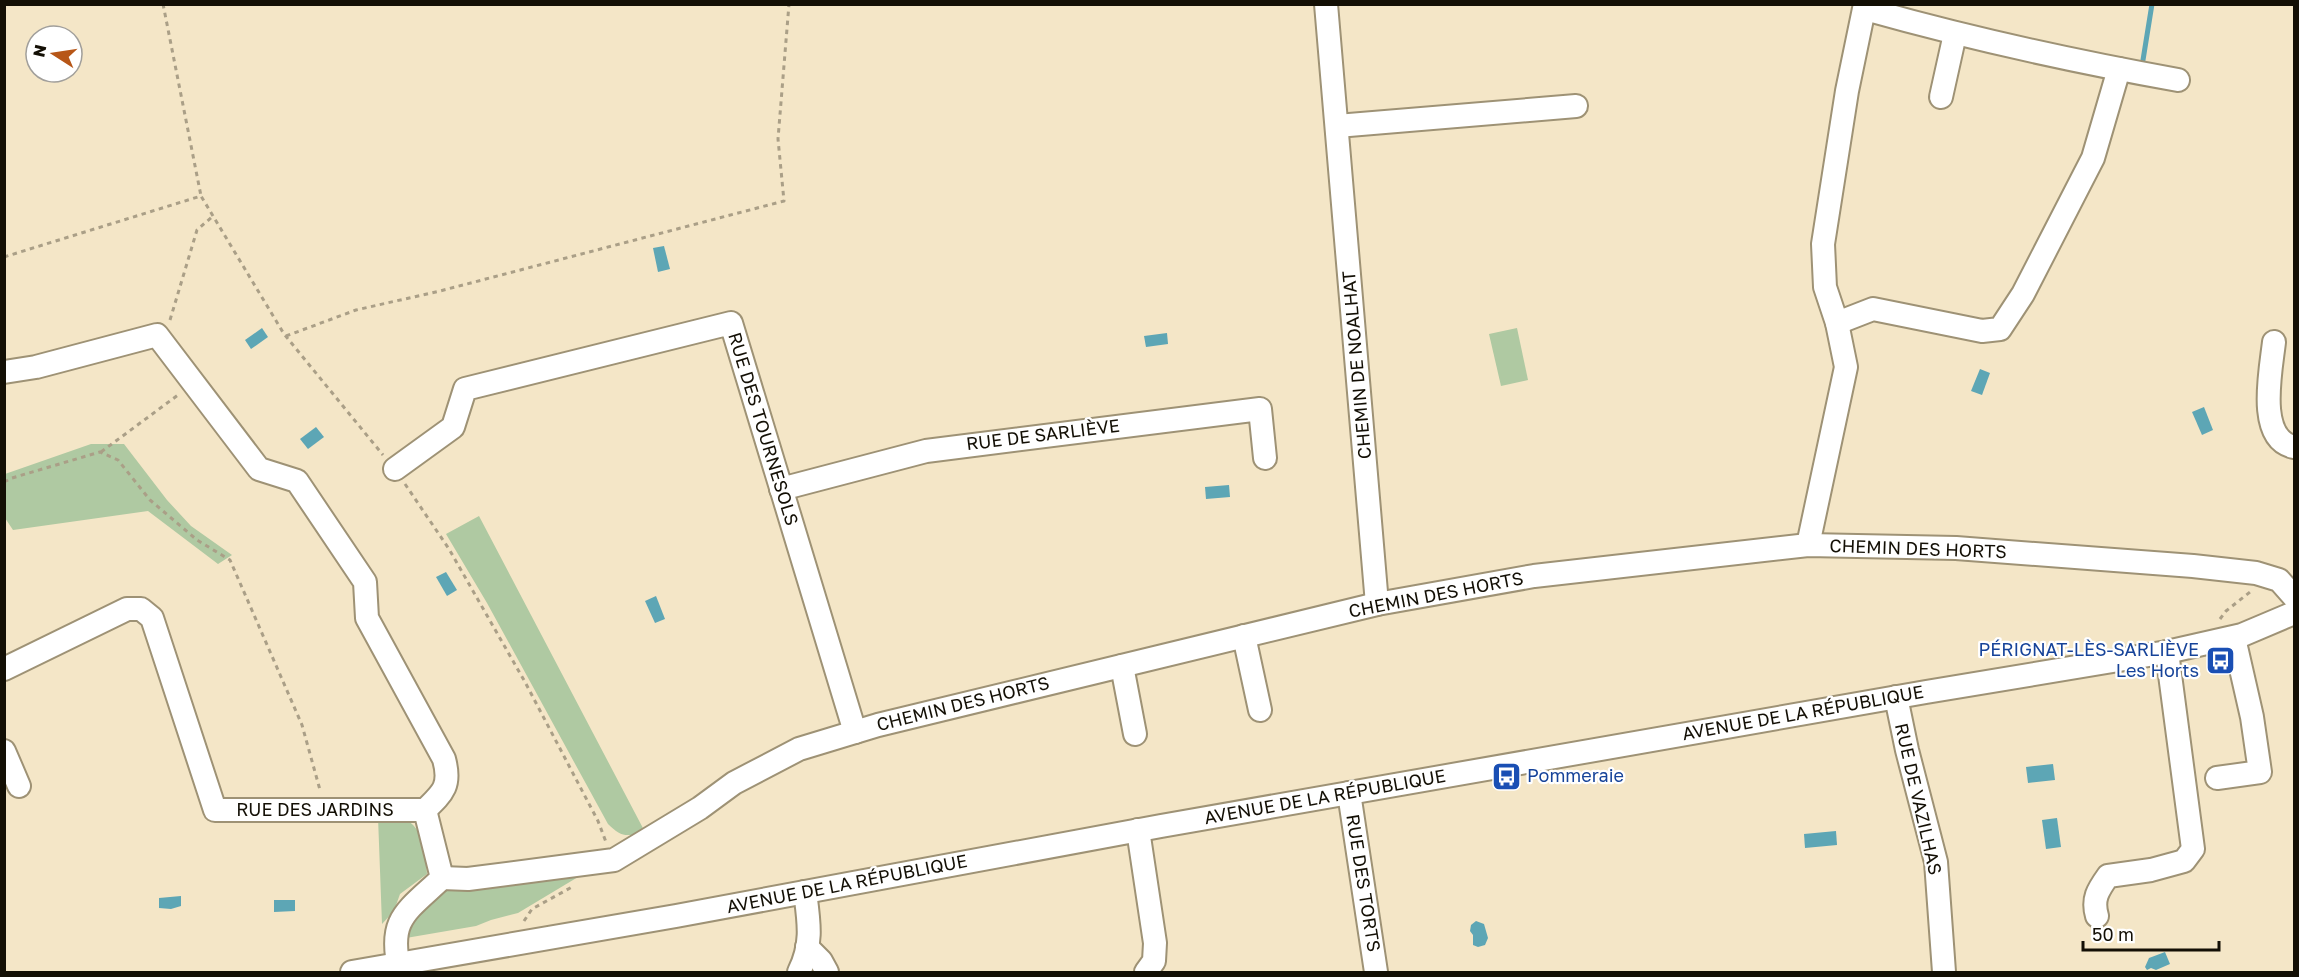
<svg xmlns="http://www.w3.org/2000/svg" width="2299" height="977" font-family="'Golos Text',sans-serif">
  <style>
    .green { fill: #afc9a2 }
    .water { fill: #5da6b5 }
    .lines { fill: none; stroke-linecap: round; stroke-linejoin: round }
    .stream { stroke: #5da6b5; stroke-width: 5 }
    .minor-casing { stroke: #9e9275; stroke-width: 26 }
    .path { stroke: #aa9f87; stroke-width: 3; stroke-dasharray: 4.5 4.5; stroke-linecap: butt }
    .minor { stroke: #fff; stroke-width: 22 }
    .labels { text-anchor: middle; stroke-width: 4.5; stroke-linejoin: round; paint-order: stroke }
    .street-label { font-size: 18px; fill: #130f05; stroke: #fff }
    .transit-label { font-size: 18px; fill: #164399; stroke: #fff; text-anchor: end }
  </style>
  <rect width="100%" height="100%" fill="#f4e6c7"/>
  <g class="green">
    <path d="M1517,328L1528,380L1501,386L1489,334Z"/>
    <path d="M91,444H124L167,500L191,526L232,555L218,564L148,511L13,530L5,518V474Z"/>
    <path d="M479,516L645,832C626,837 621,837 608,824L487,603L446,534Z"/>
    <path d="M378,817C384,817 392,815 398,817C424,823 426,852 427,874L400,894L394,911L382,924Z"/>
    <path d="M583,874L518,913L491,920L476,926L406,938L408,924L440,892L518,879Z"/>
  </g>
  <g class="water">
    <path d="M664,246L670,269L658,272L653,248Z"/>
    <path d="M262,328L268,337L251,349L245,340Z"/>
    <path d="M1167,333L1168,344L1146,347L1144,336Z"/>
    <path d="M1980,369L1990,373L1982,395L1971,391Z"/>
    <path d="M2204,407L2213,430L2202,435L2192,412Z"/>
    <path d="M316,427L324,437L308,449L300,439Z"/>
    <path d="M1229,485L1230,497L1206,499L1205,487Z"/>
    <path d="M446,572L457,590L447,596L436,577Z"/>
    <path d="M656,596L665,619L655,623L645,601Z"/>
    <path d="M2053,764L2055,780L2028,783L2026,767Z"/>
    <path d="M2057,818L2061,847L2046,849L2042,820Z"/>
    <path d="M1836,831L1837,845L1805,848L1804,834Z"/>
    <path d="M181,896V906L171,909L159,908V898Z"/>
    <path d="M274,900H295V911L274,912Z"/>
    <path d="M1476,921L1484,924L1488,938L1485,945L1478,947L1473,945V935L1470,931L1471,925Z"/>
    <path d="M2165,952L2170,964L2156,970L2151,968L2147,970L2145,967L2149,958Z"/>
  </g>
  <g class="lines">
    <path class="stream" d="M2143,60L2152,4"/>
    <defs>
      <g id="minor">
        <path d="M1326,4L1377,604"/>
        <path d="M1865,9C1968,38 2072,61 2178,80"/>
        <path d="M1941,97L1955,34"/>
        <path d="M1337,126L1576,106"/>
        <path d="M1837,323L1873,309L1982,331L2000,329L2023,294L2093,158L2119,69"/>
        <path d="M2274,342C2271,370 2256,439 2294,447"/>
        <path d="M4,372L36,367L157,335L259,469L297,481L365,582L367,618L444,759C451,785 444,792 425,810"/>
        <path d="M395,469L453,427L465,389L731,323L855,732"/>
        <path d="M781,489L926,451L1260,409L1265,458"/>
        <path d="M1808,545L1846,367L1837,323L1825,287L1823,244L1847,91L1865,4"/>
        <path d="M1244,636L1260,710"/>
        <path d="M1122,666L1135,734"/>
        <path d="M4,669L127,609H141L152,618L215,810H425L442,878C406,912 387,919 400,972"/>
        <path d="M1896,697L1907,750L1936,862L1944,972"/>
        <path d="M4,751L19,786"/>
        <path d="M2217,778L2260,772L2252,717L2234,638"/>
        <path d="M1349,793L1376,972"/>
        <path d="M1138,830L1155,943L1154,961L1146,972"/>
        <path d="M442,878L468,879L614,860L700,808L734,783L799,749L878,725L1377,604L1534,576L1808,545L1956,548L2193,566L2256,573L2279,580L2294,597"/>
        <path d="M2097,916C2092,899 2098,890 2108,876L2151,870L2184,861L2193,849L2167,652"/>
        <path d="M807,947L821,961L827,972"/>
        <path d="M352,972L676,916L1161,826L1926,692L2167,652L2242,635L2294,613"/>
        <path d="M799,972C813,944 809,922 805,892"/>
      </g>
    </defs>
    <use href="#minor" class="minor-casing"/>
    <g class="path">
      <path d="M163,4L201,196"/>
      <path d="M4,257L201,196L284,334L383,455"/>
      <path d="M170,320L197,230L213,216"/>
      <path d="M286,336L356,310L440,291L784,201L778,139L789,4"/>
      <path d="M101,452L178,395"/>
      <path d="M4,482L12,478L100,452L118,460L150,500L197,540L230,560L302,725L320,790"/>
      <path d="M405,484L449,549L525,682L598,821L606,842"/>
      <path d="M2220,619L2226,611L2250,592"/>
      <path d="M524,921L532,909L572,887"/>
    </g>
    <use href="#minor" class="minor"/>
  </g>
  <defs>
    <symbol id="bus-square" viewBox="-11 -11 22 22"><rect x="-9" y="-9" width="18" height="18" rx="4" fill="#1a4fb4" stroke="#fff"/><path d="M-5-6H5V4H4V6H2V4H-2V6H-4V4H-5ZM-3.5-4V0h7V-4ZM-3.5 1.2v1.5H-2V1.2ZM2 1.2v1.5H3.5V1.2Z" fill="#fff"/></symbol>
  </defs>
  <g fill-rule="evenodd">
    <use href="#bus-square" x="2204" y="644" width="33" height="33"/>
    <use href="#bus-square" x="1490" y="760" width="33" height="33"/>
  </g>
  <g class="labels">
    <g class="street-label">
      <text transform="translate(1357 365) rotate(-95)" y="6">CHEMIN DE NOALHAT</text>
      <text transform="translate(763 429) rotate(73)" y="6">RUE DES TOURNESOLS</text>
      <text transform="translate(1043 435) rotate(-7)" y="6">RUE DE SARLIÈVE</text>
      <text transform="translate(1918 549) rotate(2)" y="6">CHEMIN DES HORTS</text>
      <text transform="translate(1436 595) rotate(-11)" y="6">CHEMIN DES HORTS</text>
      <text transform="translate(963 704) rotate(-14)" y="6">CHEMIN DES HORTS</text>
      <text transform="translate(1803 713) rotate(-10)" y="6">AVENUE DE LA RÉPUBLIQUE</text>
      <text transform="translate(1325 797) rotate(-10)" y="6">AVENUE DE LA RÉPUBLIQUE</text>
      <text transform="translate(1918 799) rotate(77)" y="6">RUE DE VAZILHAS</text>
      <text x="315" y="816">RUE DES JARDINS</text>
      <text transform="translate(1363 883) rotate(81)" y="6">RUE DES TORTS</text>
      <text transform="translate(847 884) rotate(-11)" y="6">AVENUE DE LA RÉPUBLIQUE</text>
    </g>
    <g class="transit-label">
      <text x="2199" y="656">PÉRIGNAT-LÈS-SARLIÈVE<tspan x="2199" dy="21">Les Horts</tspan></text>
      <text x="1527" y="782" text-anchor="start">Pommeraie</text>
    </g>
  </g>
  <rect width="2299" height="977" fill="none" stroke="#130f05" stroke-width="12"/>
  <g transform="translate(54 54) rotate(282)"><circle r="28" fill="#ffffff" stroke="#a19f9b" stroke-width="1.5"/>
  <path d="M0-4.5L10 22L0 15L-10 22Z" fill="#b75617"/>
  <text y="-9" font-size="16" font-weight="bold" text-anchor="middle" fill="#130f05">N</text>
  </g>
  <path d="M2083 941v9h136v-9" fill="none" stroke="#130f05" stroke-width="3"/>
  <text x="2092" y="941" font-size="18" fill="#130f05" stroke="#ffffff" stroke-width="4.5" paint-order="stroke">50 m</text>
</svg>
